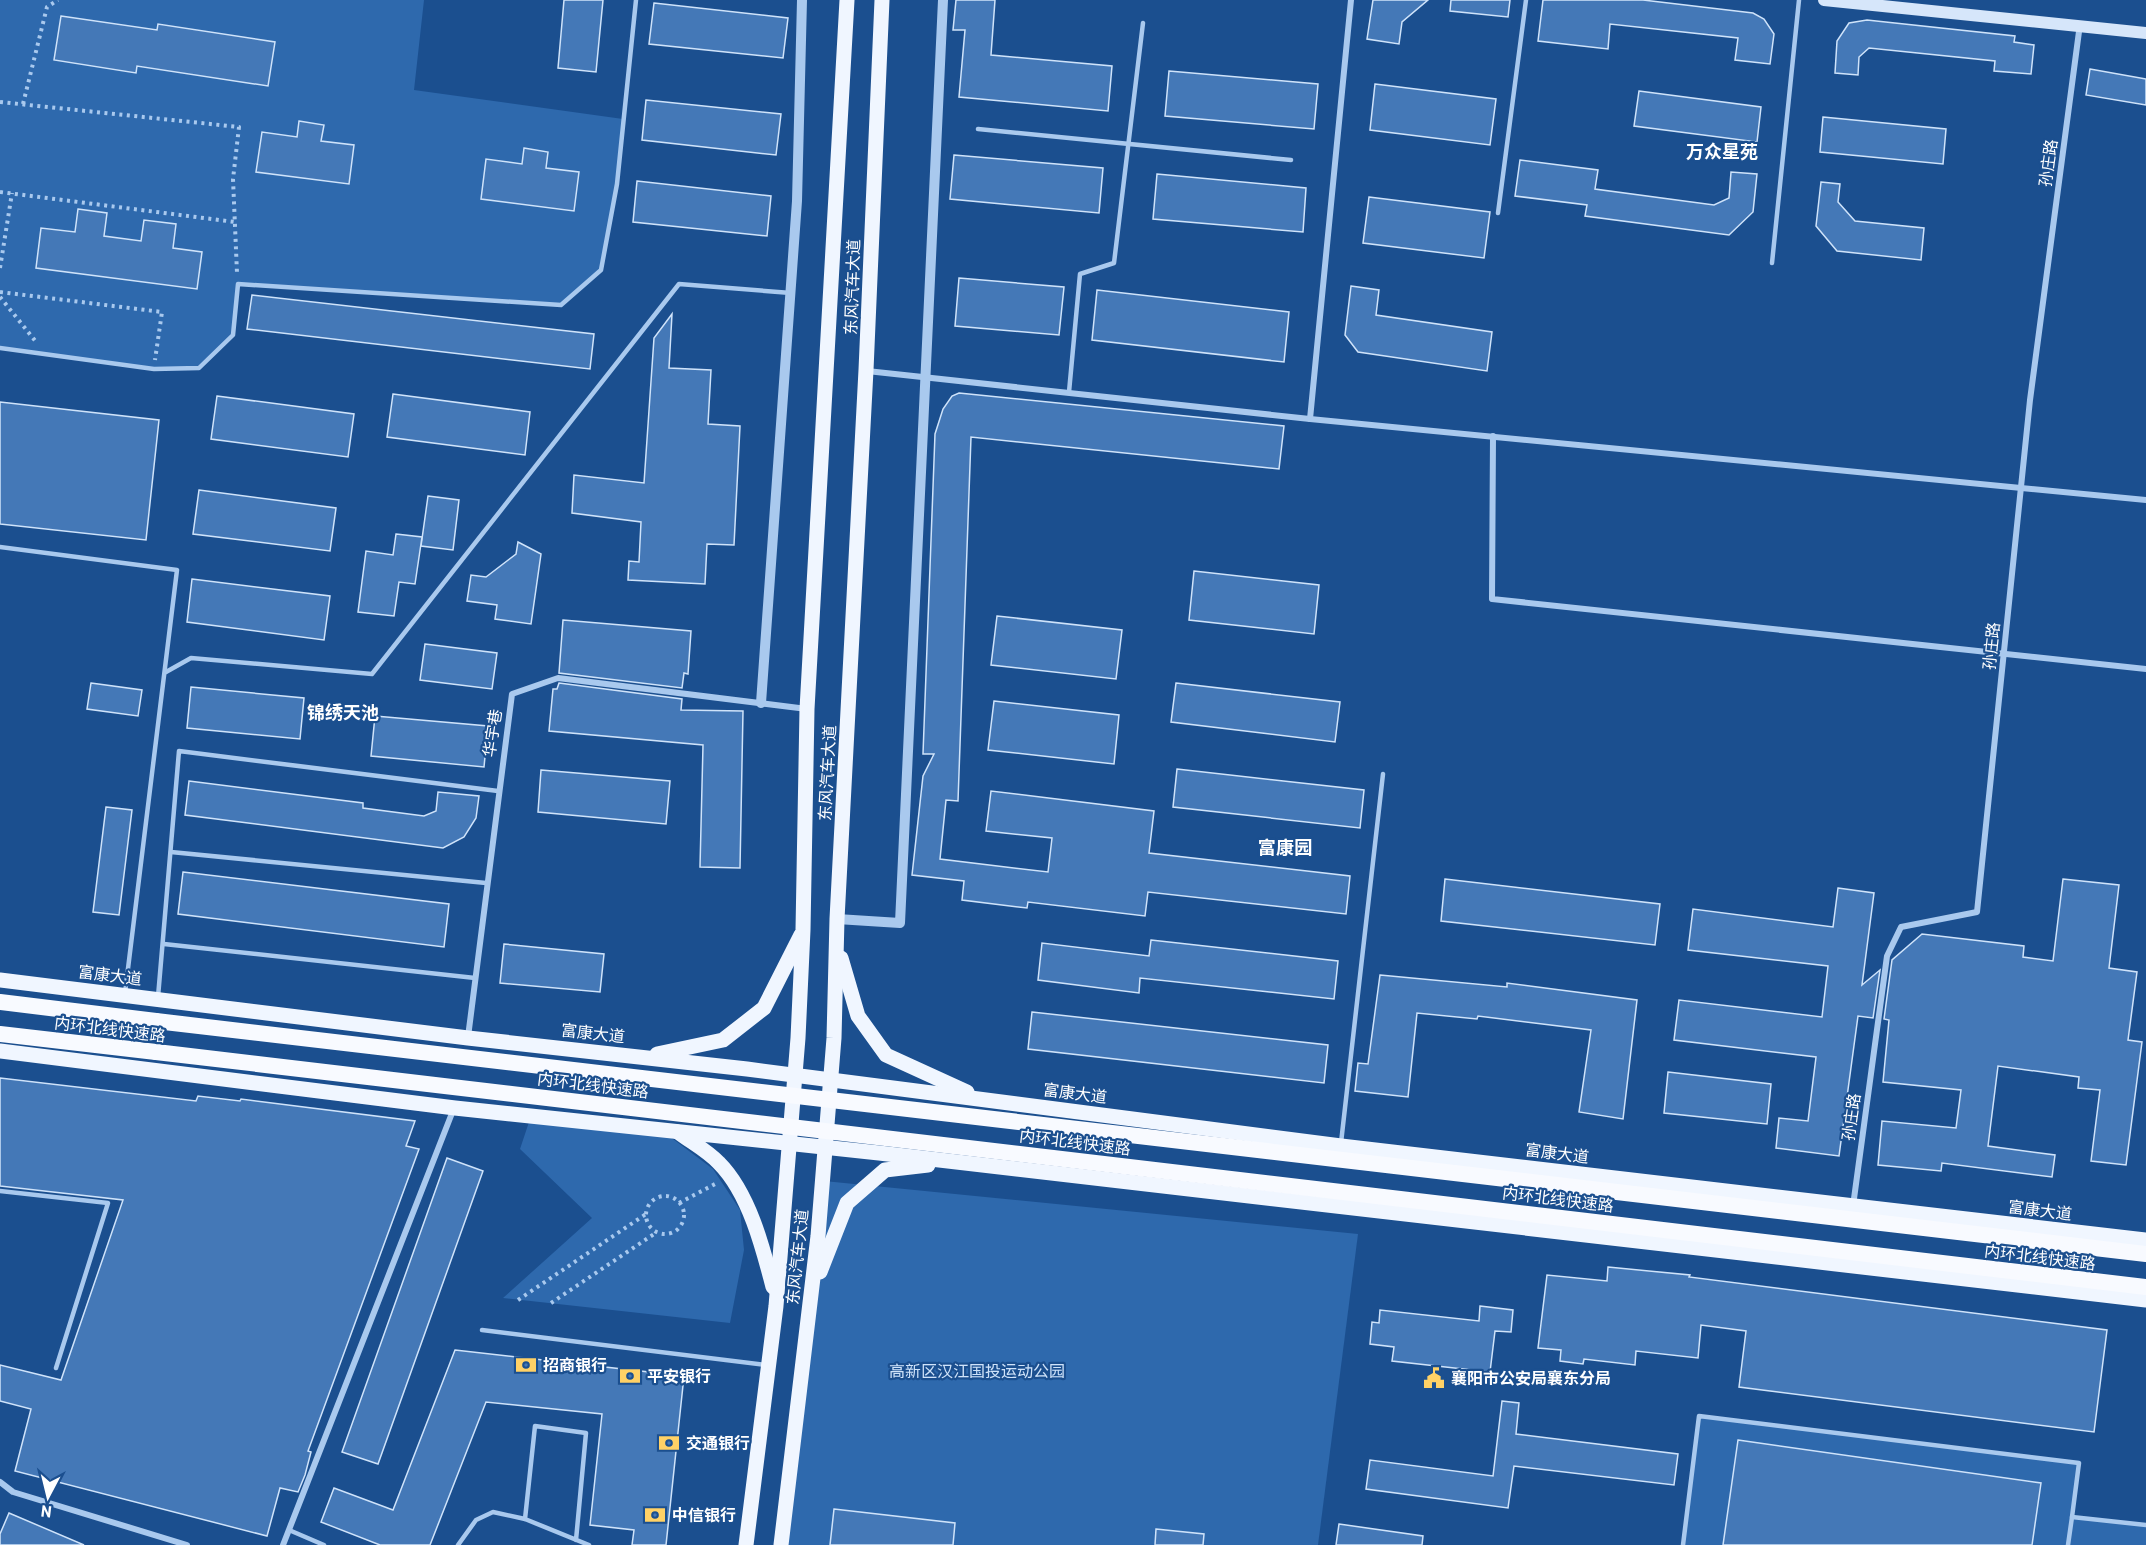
<svg xmlns="http://www.w3.org/2000/svg" width="2146" height="1545" font-family="Barlow,'Noto Sans SC',sans-serif">
  <style>
    .green { fill: #2e69ad }
    .building { fill: #4478b7; stroke: #cfe3fa; stroke-width: 1.5 }
    .lines { fill: none; stroke-linecap: round; stroke-linejoin: round }
    .path { stroke: #a9c9ee; stroke-width: 4; stroke-dasharray: 3 4.5; stroke-linecap: butt }
    .service { stroke: #a9c9ee; stroke-width: 4.5 }
    .minor { stroke: #a9c9ee; stroke-width: 6 }
    .tertiary { stroke: #a9c9ee; stroke-width: 10 }
    .secondary { stroke: #d6e6fa; stroke-width: 12 }
    .primary { stroke: #f0f6ff; stroke-width: 15 }
    .trunk { stroke: #f8faff; stroke-width: 16 }
    .trunk-bridge { stroke: #f8faff; stroke-width: 16 }
    .labels { text-anchor: middle; stroke-width: 4.5; stroke-linejoin: round; paint-order: stroke }
    .street-label { font-size: 16px; fill: #fff; stroke: #1b4f8f }
    .poi-label { font-size: 16px; font-weight: bold; fill: #fff; stroke: #1b4f8f; text-anchor: start }
    .park-label { font-size: 16px; fill: #cfe3fa; stroke: #1b4f8f }
    .neighbourhood-label { font-size: 18px; font-weight: bold; fill: #fff; stroke: #1b4f8f }
  </style>
  <rect width="100%" height="100%" fill="#1b4f8f"/>
  <g class="green">
    <path d="M0,0H424L414,90L623,119L617,184L601,270L561,305L238,284L233,335L199,368L154,369L0,348Z"/>
    <path d="M531,1116L661,1130L713,1169L740,1210L744,1250L730,1323L503,1298L592,1218L520,1149Z"/>
    <path d="M824,1181L1358,1234L1318,1545H781Z"/>
    <path d="M1699,1416L2079,1463L2072,1517L2146,1525V1545H1683Z"/>
  </g>
  <g class="building">
    <path d="M564,0H603L596,72L558,68Z"/>
    <path d="M956,0H995L991,55L1112,66L1108,111L959,97L965,30H953Z"/>
    <path d="M1373,0H1428L1402,22L1399,44L1367,39Z"/>
    <path d="M1451,0H1510L1508,17L1450,11Z"/>
    <path d="M1543,0H1643L1753,13L1764,19L1774,34L1770,64L1735,60L1738,38L1610,24L1608,49L1538,41Z"/>
    <path d="M654,3L788,18L783,58L649,44Z"/>
    <path d="M61,16L157,30L158,24L275,42L268,86L137,66L136,73L54,60Z"/>
    <path d="M1867,20L2015,36L2014,42L2034,45L2031,74L1994,71L1995,61L1869,48L1859,57L1858,75L1835,73L1837,41L1849,23Z"/>
    <path d="M2090,69L2146,79V105L2086,95Z"/>
    <path d="M1169,71L1318,84L1314,129L1165,116Z"/>
    <path d="M1375,84L1496,99L1490,145L1370,130Z"/>
    <path d="M1639,91L1761,107L1757,142L1634,126Z"/>
    <path d="M646,100L781,114L776,155L642,140Z"/>
    <path d="M1823,117L1946,129L1943,164L1820,152Z"/>
    <path d="M299,121L324,125L321,141L354,145L349,184L256,172L262,132L297,137Z"/>
    <path d="M524,148L548,152L546,168L579,172L574,211L481,199L486,159L522,164Z"/>
    <path d="M954,155L1103,168L1099,213L950,199Z"/>
    <path d="M1520,160L1598,170L1595,189L1714,205L1729,198L1731,172L1757,174L1753,212L1729,235L1585,216L1587,205L1515,196Z"/>
    <path d="M1157,174L1306,188L1303,232L1153,219Z"/>
    <path d="M637,181L771,196L767,236L633,222Z"/>
    <path d="M1821,182L1840,184L1838,202L1855,221L1924,228L1921,260L1837,251L1816,226Z"/>
    <path d="M1369,197L1490,212L1484,258L1363,243Z"/>
    <path d="M78,209L107,213L104,236L141,241L144,220L176,224L173,248L202,252L197,289L36,268L41,228L75,232Z"/>
    <path d="M959,278L1064,287L1059,335L955,326Z"/>
    <path d="M1351,286L1379,290L1376,315L1492,332L1487,371L1358,352L1345,335Z"/>
    <path d="M1097,290L1289,312L1284,362L1092,340Z"/>
    <path d="M252,295L594,334L590,369L247,329Z"/>
    <path d="M672,314L669,368L711,370L708,424L740,426L734,545L707,544L705,584L628,580L629,561L639,562L641,522L572,513L574,475L644,483L654,338Z"/>
    <path d="M959,393L1284,426L1279,469L971,437L958,801L946,800L940,859L1048,872L1052,838L986,831L991,791L1154,811L1149,853L1350,876L1346,914L1148,892L1145,916L1028,902L1027,908L962,900L964,881L912,875L923,776L934,754H923L935,434L943,409L952,396Z"/>
    <path d="M393,394L530,412L525,455L387,437Z"/>
    <path d="M217,396L354,414L348,457L211,439Z"/>
    <path d="M0,402L159,420L146,540L0,524Z"/>
    <path d="M199,490L336,508L330,551L193,534Z"/>
    <path d="M428,496L459,500L453,550L421,546Z"/>
    <path d="M396,534L422,537L415,584L399,582L394,616L358,612L366,551L393,555Z"/>
    <path d="M518,542L541,554L531,624L495,619L497,605L467,601L471,575L486,577L516,554Z"/>
    <path d="M1194,571L1319,585L1314,634L1189,620Z"/>
    <path d="M192,579L330,596L324,640L187,622Z"/>
    <path d="M997,616L1122,630L1116,679L991,665Z"/>
    <path d="M563,620L691,631L688,674L684,673L682,688L559,673Z"/>
    <path d="M425,644L497,653L492,689L420,680Z"/>
    <path d="M91,683L142,690L138,716L87,709Z"/>
    <path d="M559,683L682,699L681,710L743,711L740,868L700,867L703,745L549,731L553,689H557Z"/>
    <path d="M1176,683L1340,702L1335,742L1171,722Z"/>
    <path d="M191,687L304,698L300,739L187,728Z"/>
    <path d="M994,701L1119,715L1114,764L988,750Z"/>
    <path d="M375,716L488,726L484,767L371,756Z"/>
    <path d="M1177,769L1364,790L1360,828L1173,807Z"/>
    <path d="M541,770L670,781L666,824L538,812Z"/>
    <path d="M189,781L363,803V808L424,816L436,811L438,792L479,796L476,818L464,837L443,848L185,815Z"/>
    <path d="M106,807L132,810L119,915L93,912Z"/>
    <path d="M183,872L449,904L444,947L178,914Z"/>
    <path d="M1445,879L1660,904L1655,945L1441,921Z"/>
    <path d="M2063,879L2119,885L2109,968L2137,972L2128,1040L2142,1042L2126,1165L2091,1161L2100,1090L2078,1088L2079,1077L1998,1066L1988,1146L2055,1155L2052,1177L1942,1163L1941,1171L1878,1165L1882,1121L1956,1128L1961,1090L1883,1082L1889,1020L1884,1019L1892,960L1922,934L2024,946L2023,957L2053,961Z"/>
    <path d="M1838,888L1874,893L1862,985L1880,970L1873,1018L1858,1016L1839,1156L1776,1148L1779,1118L1808,1121L1816,1057L1674,1040L1679,1000L1822,1017L1828,966L1688,950L1693,909L1833,927Z"/>
    <path d="M1151,940L1338,961L1334,999L1140,978L1139,993L1038,980L1042,943L1149,956Z"/>
    <path d="M504,944L604,954L600,992L500,983Z"/>
    <path d="M1380,975L1507,987V983L1637,1000L1623,1119L1579,1112L1591,1030L1478,1016L1477,1019L1417,1013L1408,1097L1355,1091L1358,1063L1368,1064Z"/>
    <path d="M1032,1012L1328,1045L1324,1083L1028,1049Z"/>
    <path d="M1668,1072L1771,1084L1767,1124L1664,1113Z"/>
    <path d="M0,1078L196,1101L198,1096L240,1101L241,1099L415,1121L406,1146L419,1149L308,1451L311,1452L305,1475L298,1492L280,1488L267,1536L15,1471L31,1409L0,1401V1365L61,1380L123,1200L0,1186Z"/>
    <path d="M447,1158L483,1171L378,1464L342,1452Z"/>
    <path d="M1608,1267L1690,1275L1689,1277L2107,1330L2094,1432L1739,1387L1746,1331L1701,1325L1698,1358L1636,1351L1635,1365L1584,1359L1583,1364L1560,1361L1561,1350L1538,1348L1547,1275L1607,1281Z"/>
    <path d="M1480,1306L1513,1310L1511,1332L1495,1331L1490,1372L1392,1361L1394,1347L1370,1344L1372,1322L1379,1323L1380,1310L1479,1321Z"/>
    <path d="M455,1350L684,1376L666,1545H632L634,1530L590,1525L602,1414L486,1402L430,1545H380L321,1522L334,1488L393,1510Z"/>
    <path d="M1502,1401L1519,1403L1516,1434L1678,1454L1674,1485L1514,1466L1508,1508L1366,1489L1370,1460L1493,1476Z"/>
    <path d="M1738,1440L2041,1483L2032,1545H1723Z"/>
    <path d="M834,1509L955,1523L953,1545H830Z"/>
    <path d="M9,1513L84,1545H0V1534Z"/>
    <path d="M1339,1524L1423,1536L1422,1545H1336Z"/>
    <path d="M1156,1529L1204,1534L1203,1545H1155Z"/>
  </g>
  <g class="lines">
    <g class="path">
      <path d="M0,102L239,127L233,179L237,273"/>
      <path d="M23,104L47,7L58,0"/>
      <path d="M0,192L235,222"/>
      <path d="M0,268L12,193"/>
      <path d="M0,292L162,312L155,360"/>
      <path d="M0,297L37,343"/>
      <circle cx="665" cy="1215" r="19"/>
      <path d="M679,1203L717,1183"/>
      <path d="M518,1300L646,1214"/>
      <path d="M551,1303L657,1232"/>
    </g>
    <g class="service">
      <path d="M978,129L1291,160"/>
      <path d="M1498,213L1526,0"/>
      <path d="M1772,263L1799,0"/>
      <path d="M0,348L154,369L199,368L233,335L238,284L561,305L601,270L617,184L636,0"/>
      <path d="M1069,392L1080,274L1114,263L1143,23"/>
      <path d="M0,547L177,570L125,993"/>
      <path d="M166,672L191,658L372,674L679,284L791,293"/>
      <path d="M171,852L486,883"/>
      <path d="M164,944L475,978"/>
      <path d="M158,997L179,751L498,791"/>
      <path d="M1341,1143L1383,774"/>
      <path d="M0,1191L108,1203L56,1368"/>
      <path d="M482,1330L766,1365"/>
      <path d="M289,1530L324,1545"/>
      <path d="M576,1540L586,1433L535,1426L525,1519L589,1545"/>
      <path d="M458,1545L476,1520L493,1512L525,1519"/>
      <path d="M1683,1545L1699,1416L2079,1463L2072,1517"/>
      <path d="M2068,1545L2072,1517L2146,1525"/>
    </g>
    <g class="minor">
      <path d="M867,371L1310,419L1351,0"/>
      <path d="M1310,419L2146,500"/>
      <path d="M1493,436L1492,599L2146,669"/>
      <path d="M468,1037L512,694L558,678L807,709"/>
      <path d="M1853,1206L1887,956L1901,927L1977,912L2030,400L2080,24"/>
      <path d="M0,1482L13,1492L187,1545"/>
      <path d="M283,1545L454,1108"/>
    </g>
    <g class="tertiary">
      <path d="M761,703L797,201L802,0"/>
      <path d="M837,919L900,923L943,0"/>
    </g>
    <path class="secondary" d="M1824,0L2146,33"/>
    <g class="primary">
      <path d="M841,958L858,1016L886,1055L967,1092"/>
      <path d="M0,980L468,1038L747,1069L1341,1146L2146,1240"/>
      <path d="M0,1051L455,1108L879,1153L2146,1300"/>
      <path d="M657,1054L723,1040L764,1008L801,935"/>
      <path d="M678,1132C691,1142 708,1151 719,1163C749,1193 763,1248 773,1287"/>
      <path d="M820,1272L847,1203L885,1170L928,1165"/>
      <path d="M746,1545L776,1306L798,1038L803,930L807,709L847,0"/>
      <path d="M781,1545L818,1236L834,1038L837,919L866,370L882,0"/>
    </g>
    <g class="trunk">
      <path d="M0,1002L156,1021"/>
      <path d="M0,1034L156,1052"/>
    </g>
    <g class="trunk-bridge">
      <path d="M156,1021L2146,1254"/>
      <path d="M156,1052L2146,1287"/>
    </g>
  </g>
  <defs>
    <symbol id="bank-bare" viewBox="-9 -9 18 18"><path d="M-6-4H6V4H-6ZM0-2.3a2.3 2.3 0 1 0 0 4.6a2.3 2.3 0 1 0 0-4.6Z" fill="#ffd166" stroke="#1b4f8f" stroke-width="2.5" paint-order="stroke"/></symbol>
    <symbol id="civic-bare" viewBox="-9 -9 18 18"><path d="M-.6-6.5H3V-4.5H.6V-3L4-1V1h2V6H-6V1h2V-1L-.6-3ZM-1.2 2.5V6h2.4V2.5Z" fill="#ffd166" stroke="#1b4f8f" stroke-width="2.5" paint-order="stroke"/></symbol>
  </defs>
  <g fill-rule="evenodd">
    <use href="#bank-bare" x="511" y="1350" width="30" height="30"/>
    <use href="#bank-bare" x="615" y="1361" width="30" height="30"/>
    <use href="#civic-bare" x="1419" y="1363" width="30" height="30"/>
    <use href="#bank-bare" x="654" y="1428" width="30" height="30"/>
    <use href="#bank-bare" x="640" y="1500" width="30" height="30"/>
  </g>
  <g class="labels">
    <g class="street-label">
      <text transform="translate(2048 163) rotate(-82)" y="6">孙庄路</text>
      <text transform="translate(852 287) rotate(-88)" y="6">东风汽车大道</text>
      <text transform="translate(1991 646) rotate(-84)" y="6">孙庄路</text>
      <text transform="translate(492 733) rotate(-81)" y="6">华宇巷</text>
      <text transform="translate(827 773) rotate(-87)" y="6">东风汽车大道</text>
      <text transform="translate(110 975) rotate(7)" y="6">富康大道</text>
      <text transform="translate(110 1029) rotate(7)" y="6">内环北线快速路</text>
      <text transform="translate(593 1033) rotate(6)" y="6">富康大道</text>
      <text transform="translate(593 1085) rotate(7)" y="6">内环北线快速路</text>
      <text transform="translate(1075 1093) rotate(7)" y="6">富康大道</text>
      <text transform="translate(1851 1117) rotate(-82)" y="6">孙庄路</text>
      <text transform="translate(1075 1142) rotate(7)" y="6">内环北线快速路</text>
      <text transform="translate(1557 1153) rotate(7)" y="6">富康大道</text>
      <text transform="translate(1558 1199) rotate(7)" y="6">内环北线快速路</text>
      <text transform="translate(2040 1210) rotate(7)" y="6">富康大道</text>
      <text transform="translate(797 1257) rotate(-84)" y="6">东风汽车大道</text>
      <text transform="translate(2040 1257) rotate(7)" y="6">内环北线快速路</text>
    </g>
    <g class="poi-label">
      <text x="543" y="1371">招商银行</text>
      <text x="647" y="1382">平安银行</text>
      <text x="1451" y="1384">襄阳市公安局襄东分局</text>
      <text x="686" y="1449">交通银行</text>
      <text x="672" y="1521">中信银行</text>
    </g>
    <g class="park-label">
      <text x="977" y="1377">高新区汉江国投运动公园</text>
    </g>
    <g class="neighbourhood-label">
      <text x="1722" y="158">万众星苑</text>
      <text x="343" y="719">锦绣天池</text>
      <text x="1285" y="854">富康园</text>
    </g>
  </g>
  <g transform="translate(48 1497) rotate(187)" stroke="#1b4f8f" stroke-width="4.5" paint-order="stroke">
  <path d="M0-4.5L10 22L0 15L-10 22Z" fill="#ffffff"/>
  <text y="-9" font-size="16" font-weight="bold" text-anchor="middle" fill="#ffffff">N</text>
  </g>
</svg>
